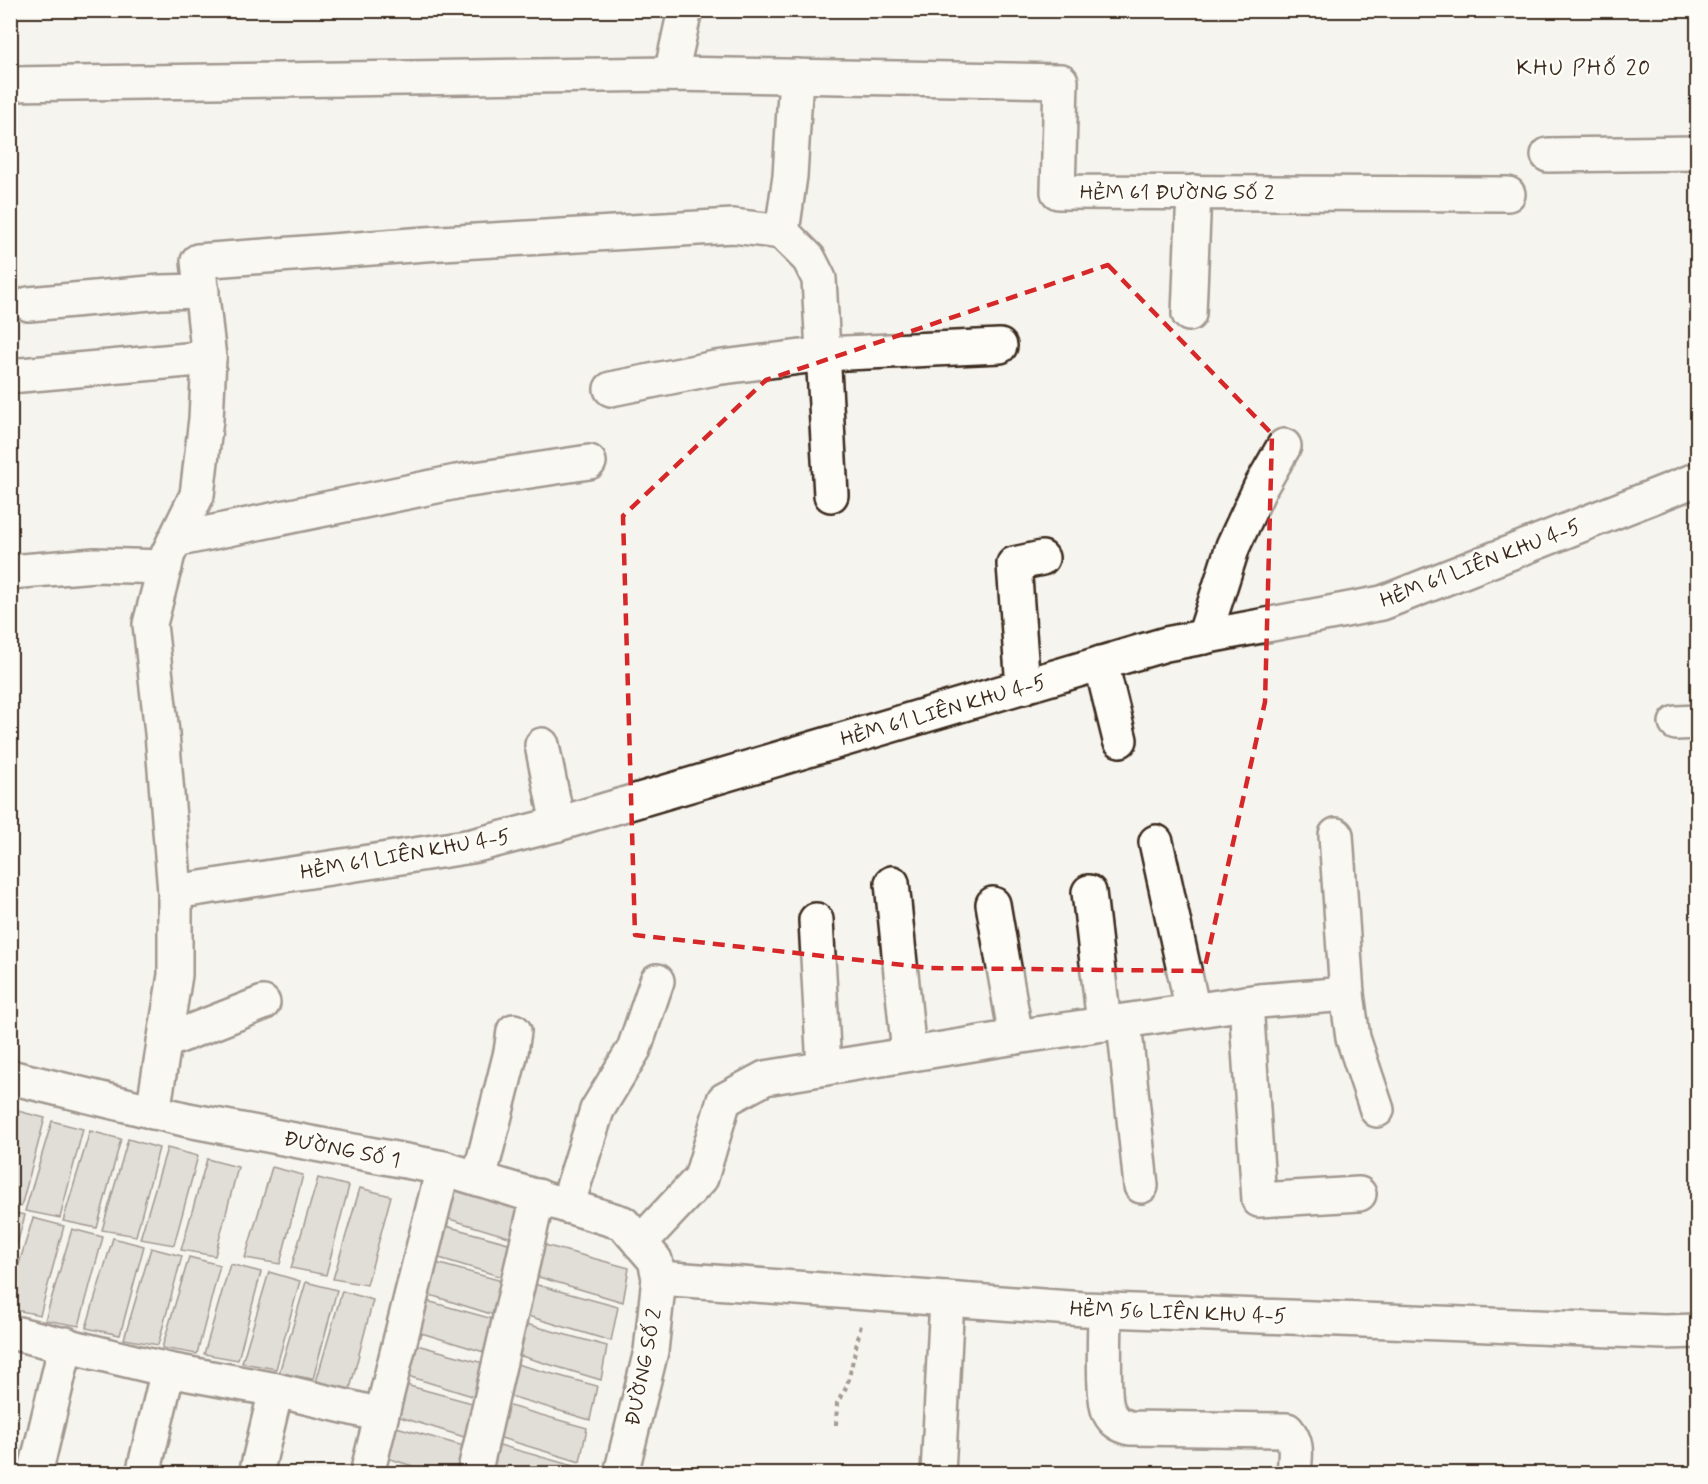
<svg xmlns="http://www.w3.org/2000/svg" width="1708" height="1484" font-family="Mynerve,sans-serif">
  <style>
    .building { fill: #c7c1bb; stroke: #3b2a1e; stroke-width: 1.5 }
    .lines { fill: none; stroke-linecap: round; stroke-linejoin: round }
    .minor-casing { stroke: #3b2a1e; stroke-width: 38 }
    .path { stroke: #3b2a1e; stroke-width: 4; stroke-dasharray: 4.5 4.5; stroke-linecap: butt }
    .minor { stroke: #fdfcf7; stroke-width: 33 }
    .marked { fill: none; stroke: #d62828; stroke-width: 4.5; stroke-dasharray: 12 8; stroke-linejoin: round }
    .labels { text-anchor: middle; stroke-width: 5; stroke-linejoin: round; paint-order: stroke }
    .street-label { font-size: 21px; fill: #3b2a1e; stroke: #fdfcf7 }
    .neighbourhood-label { font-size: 22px; letter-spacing: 1.5px; fill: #3b2a1e; stroke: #fdfcf7 }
  </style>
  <rect width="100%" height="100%" fill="#f5f4ee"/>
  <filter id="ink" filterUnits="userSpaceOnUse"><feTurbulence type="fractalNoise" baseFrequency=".0167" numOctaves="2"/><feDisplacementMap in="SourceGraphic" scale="12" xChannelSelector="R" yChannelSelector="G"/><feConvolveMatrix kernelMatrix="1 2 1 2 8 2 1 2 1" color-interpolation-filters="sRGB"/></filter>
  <g filter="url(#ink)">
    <g class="building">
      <path d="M14,1110L45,1118L21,1207L10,1205V1121Z"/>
      <path d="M52,1121L83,1129L60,1218L25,1211Z"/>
      <path d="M90,1131L121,1139L97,1228L63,1221Z"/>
      <path d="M128,1139L159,1148L136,1236L102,1230Z"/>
      <path d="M167,1148L198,1156L174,1245L140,1239Z"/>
      <path d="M207,1159L238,1167L215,1256L181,1250Z"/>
      <path d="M272,1167L303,1175L280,1264L245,1258Z"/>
      <path d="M318,1178L349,1186L326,1275L291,1268Z"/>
      <path d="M444,1184L533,1208L525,1242L436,1215Z"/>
      <path d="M360,1188L391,1196L367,1285L333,1279Z"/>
      <path d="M10,1212L25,1215L10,1270Z"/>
      <path d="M33,1218L64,1226L40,1315L10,1309V1293Z"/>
      <path d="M435,1223L523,1247L516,1281L426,1254Z"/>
      <path d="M72,1229L103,1237L79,1326L45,1320Z"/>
      <path d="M113,1238L144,1246L120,1335L86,1328Z"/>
      <path d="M541,1244L629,1268L623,1302L532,1275Z"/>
      <path d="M151,1248L182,1256L158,1345L124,1339Z"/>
      <path d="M189,1257L220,1265L197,1354L162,1348Z"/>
      <path d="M425,1260L513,1284L507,1319L417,1291Z"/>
      <path d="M230,1264L261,1272L238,1360L204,1354Z"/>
      <path d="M269,1272L300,1281L276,1369L242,1363Z"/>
      <path d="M306,1282L337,1290L313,1379L279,1373Z"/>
      <path d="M530,1283L618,1307L611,1341L521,1314Z"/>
      <path d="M342,1291L373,1300L350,1389L316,1382Z"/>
      <path d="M416,1298L504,1322L497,1356L408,1329Z"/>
      <path d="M519,1322L607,1346L601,1380L511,1353Z"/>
      <path d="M406,1342L494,1366L488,1401L398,1373Z"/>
      <path d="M509,1362L597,1386L590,1420L500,1393Z"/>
      <path d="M395,1382L483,1406L477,1441L387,1413Z"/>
      <path d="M499,1403L587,1428L580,1462L491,1435Z"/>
      <path d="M386,1424L474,1449L469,1474H437L378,1455Z"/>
      <path d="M489,1442L577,1467L576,1474H481Z"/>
    </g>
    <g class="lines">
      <defs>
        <g id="minor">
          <path d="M671,74L685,10"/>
          <path d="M10,84L671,74L1061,81L1058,192L1508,194"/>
          <path d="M1548,155L1698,153"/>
          <path d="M782,232L809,259L819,279L831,495"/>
          <path d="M29,304L161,292L202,291"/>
          <path d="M1189,314L1194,192"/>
          <path d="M10,376L209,358"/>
          <path d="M611,389L715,368L824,354L1000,346"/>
          <path d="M175,540L456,482L589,462"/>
          <path d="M10,572L95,565L165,567"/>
          <path d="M1204,637L1233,546L1260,488L1284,446"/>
          <path d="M1101,663L1120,740"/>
          <path d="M1023,687L1014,564L1042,558"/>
          <path d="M1676,723L1698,722"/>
          <path d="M542,745L558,824"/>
          <path d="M1336,835L1347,994L1353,1038L1377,1110"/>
          <path d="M1156,842L1193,1011"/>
          <path d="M892,883L909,1054"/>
          <path d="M175,892L472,846L558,824L1166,644L1382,603L1698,479"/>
          <path d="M1089,892L1104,1024"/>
          <path d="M993,904L1016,1037"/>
          <path d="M816,920L824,1068"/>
          <path d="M1246,1003L1259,1200L1359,1194"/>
          <path d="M1124,1022L1141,1186"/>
          <path d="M164,1042L263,1003"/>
          <path d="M10,1077L188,1120L443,1168L623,1223L655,1260L659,1278L651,1351L621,1474"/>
          <path d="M153,1112L175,975V892L162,733L150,624L168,554L197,495L206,419L209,358L198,261L425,244L733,226L782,232L790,176L796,76"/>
          <path d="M479,1179L511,1052L514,1031"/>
          <path d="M567,1206L597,1110L634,1049L657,981"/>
          <path d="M640,1243L701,1178L724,1100L765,1078L1016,1037L1259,1001L1347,994"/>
          <path d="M659,1278L1084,1309L1665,1332L1698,1331"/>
          <path d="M1105,1310C1105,1329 1102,1399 1109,1412C1114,1422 1120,1425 1130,1428L1287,1430C1299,1444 1295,1456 1294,1474"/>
          <path d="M10,1332L168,1370L276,1390L381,1415"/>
          <path d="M35,1474L66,1344"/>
          <path d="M143,1474L168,1370"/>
          <path d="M256,1474L276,1390"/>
          <path d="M367,1474L443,1168"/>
          <path d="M474,1474L538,1196"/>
          <path d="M938,1474L947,1299"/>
        </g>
      </defs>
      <use href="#minor" class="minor-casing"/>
      <path class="path" d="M836,1425L837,1403L847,1386L861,1325"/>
      <use href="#minor" class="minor"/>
    </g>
  </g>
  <path d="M0 0H1708V1484H0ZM1108,265L1272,434L1265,702L1204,971L930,968L635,935L623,516L766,380Z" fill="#f5f4ee" fill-opacity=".55" fill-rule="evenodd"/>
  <path class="marked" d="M1108,265L1272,434L1265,702L1204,971L930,968L635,935L623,516L766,380Z"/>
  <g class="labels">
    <g class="street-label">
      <text x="1177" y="199">HẺM 61 ĐƯỜNG SỐ 2</text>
      <text transform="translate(1480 563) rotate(-21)" y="7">HẺM 61 LIÊN KHU 4-5</text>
      <text transform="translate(943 710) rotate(-16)" y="7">HẺM 61 LIÊN KHU 4-5</text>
      <text transform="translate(405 854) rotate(-10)" y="7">HẺM 61 LIÊN KHU 4-5</text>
      <text transform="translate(342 1149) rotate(11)" y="7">ĐƯỜNG SỐ 1</text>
      <text transform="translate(1178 1312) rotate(2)" y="7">HẺM 56 LIÊN KHU 4-5</text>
      <text transform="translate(643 1367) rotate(-79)" y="7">ĐƯỜNG SỐ 2</text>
    </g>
    <g class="neighbourhood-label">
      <text x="1584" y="75">KHU PHỐ 20</text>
    </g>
  </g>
  <rect width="1708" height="1484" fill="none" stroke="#fdfcf7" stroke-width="36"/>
  <rect x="18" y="18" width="1672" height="1448" fill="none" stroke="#3b2a1e" stroke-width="2" filter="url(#ink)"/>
</svg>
